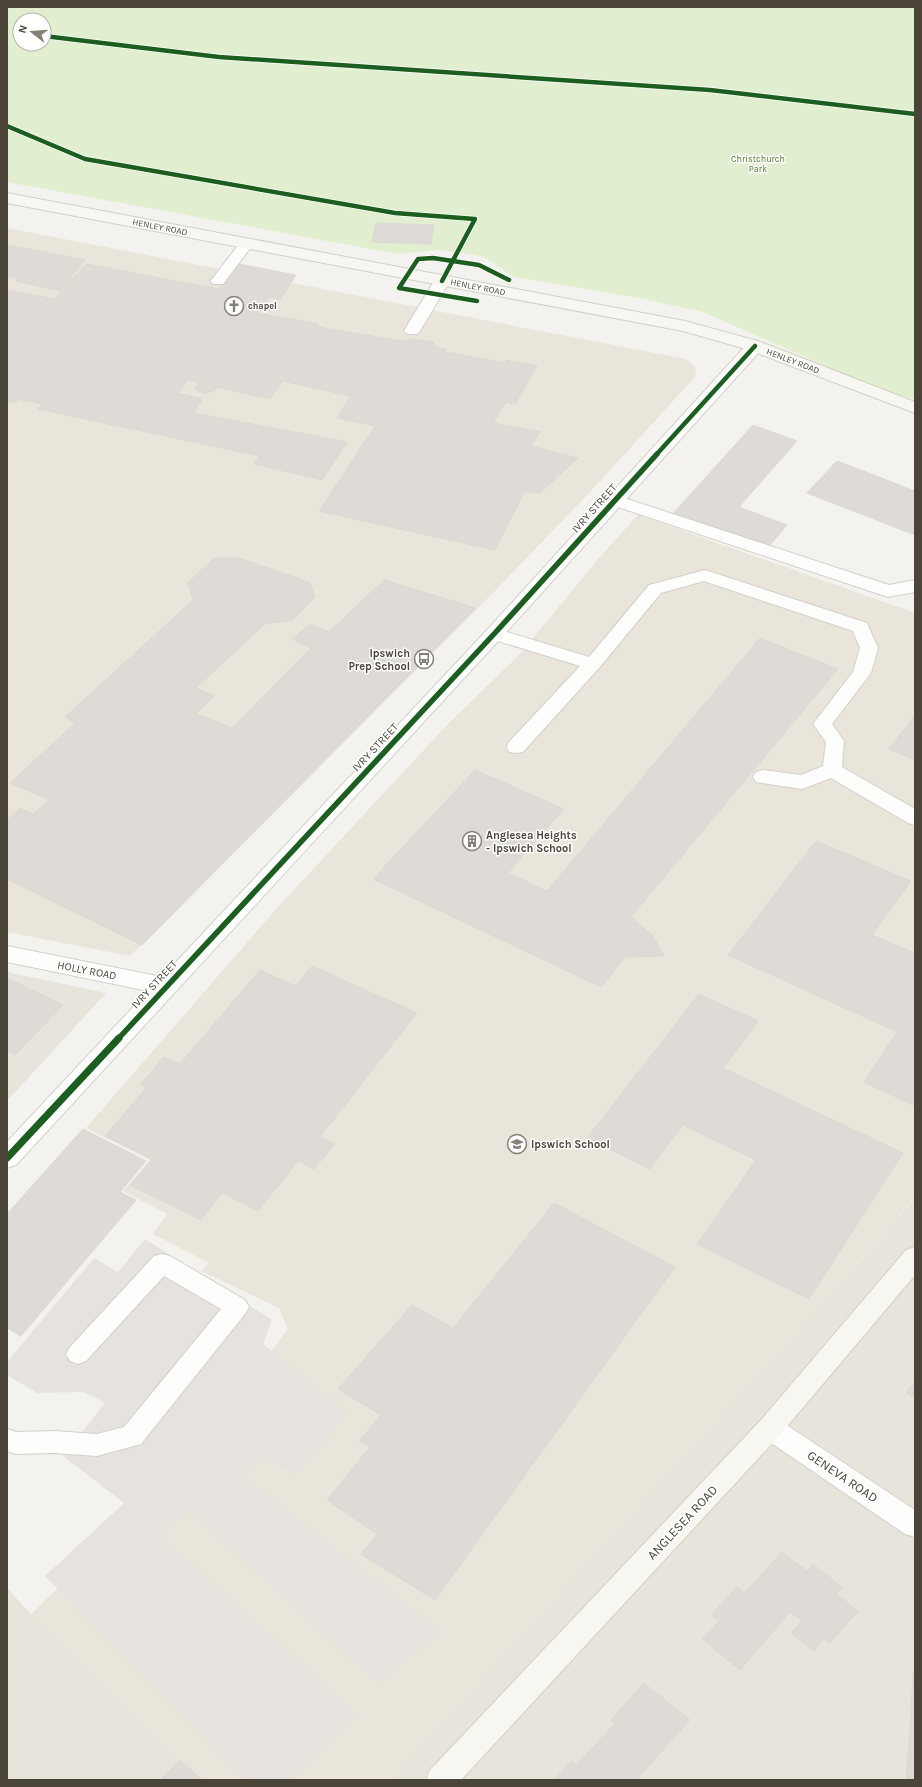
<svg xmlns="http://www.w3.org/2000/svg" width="922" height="1787" font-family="Karla,sans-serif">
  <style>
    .residential { fill: #e7e4dc }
    .education { fill: #eae5da }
    .green { fill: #e1eecf; fill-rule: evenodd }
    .parking { fill: #e6e3df }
    .building { fill: #dedbd6; stroke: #dcd9d4 }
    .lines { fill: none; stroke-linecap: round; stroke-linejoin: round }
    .lane-casing { stroke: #d2d0cb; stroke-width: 2 }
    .street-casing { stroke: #d2d0cb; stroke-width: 2 }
    .secondary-casing { stroke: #d3cfc5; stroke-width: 2 }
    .lane { fill: #fdfdfc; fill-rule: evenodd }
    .street { fill: #fdfdfc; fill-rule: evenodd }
    .secondary { fill: #f7f6f1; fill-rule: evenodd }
    .cycleway-far2-casing { stroke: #fff; stroke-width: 6 }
    .cycleway-far1-casing { stroke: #fff; stroke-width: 8 }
    .cycleway-casing { stroke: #fff; stroke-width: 10 }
    .cycleway-far2 { stroke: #1b5e20; stroke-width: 4.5 }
    .cycleway-far1 { stroke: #1b5e20; stroke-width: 5.5 }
    .cycleway { stroke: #1b5e20; stroke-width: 7 }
    .labels { text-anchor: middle; stroke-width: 3; stroke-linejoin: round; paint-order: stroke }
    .far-park-label { font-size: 9px; fill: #4a7f2a; stroke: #fff }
    .far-street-label { font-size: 9px; fill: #4b4439; stroke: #fff }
    .far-poi-label { font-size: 9px; font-weight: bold; fill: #4b4439; stroke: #fff; text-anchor: start }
    .street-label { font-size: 11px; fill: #4b4439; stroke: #fff }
    .poi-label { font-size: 11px; font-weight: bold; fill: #4b4439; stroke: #fff; text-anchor: start }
    .near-street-label { font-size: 13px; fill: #4b4439; stroke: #fff }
  </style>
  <rect width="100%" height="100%" fill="#f4f2ee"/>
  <g class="residential">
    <path d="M7,972L106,993L7,1101Z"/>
    <path d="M915,1198V1780H390L818,1309Z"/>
    <path d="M7,1588L31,1614L201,1780H7Z"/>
  </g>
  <g class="education">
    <path d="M7,228L686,359L696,368L695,377L591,491L491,595L130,956L7,932Z"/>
    <path d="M638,515L915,613V1197L818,1309L390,1780H201L31,1614L169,1481L288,1329L279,1308L201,1271L209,1263L153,1234L167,1214L123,1191L150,1160L86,1128L277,908L447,725L520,654L598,559Z"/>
  </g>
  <path class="green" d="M7,7H915V399L880,390L703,312L639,298L514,277L484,257L458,252L438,250L398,254L7,182ZM20,20H44V44H20Z"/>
  <path class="parking" d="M145,1239L272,1320L263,1344L348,1413L296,1475L266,1457L242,1475L441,1632L378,1683L191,1512L158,1534L358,1714L292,1780H246L45,1576L124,1503L63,1456L105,1403L84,1392L37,1393L7,1375V1362L94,1258L118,1272Z"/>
  <g class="building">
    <path d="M376,223L434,225L431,244L372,242Z"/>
    <path d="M7,245L85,260L60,291L16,281L19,278L7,276Z"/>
    <path d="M86,264L218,289L239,264L296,275L280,299L269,297L257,313L319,324L318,327L402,341L414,339L433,342L437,348L446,349V352L505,363L506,360L537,366L515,404L506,402L493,423L540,432L531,446L578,458L540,493L525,491L495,550L319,511L375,426L337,418L351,396L283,381L270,399L217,387L214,391L206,393L197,391L195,389L199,382L188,380L178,393L202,399L194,413L347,442L322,480L254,464L259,456L38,409L42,404L19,399L15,403L7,401V290L54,299Z"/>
    <path d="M753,425L797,441L739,507L787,525L767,549L671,516Z"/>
    <path d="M837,461L915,491V535L807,493Z"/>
    <path d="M214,558H239L309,582L315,597L293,620L265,624L196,688L214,696L196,714L232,728L311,648L292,639L310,624L329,632L384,580L476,608L142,945L7,879V820L20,808L33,814L50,800L10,783L75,723L65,717L193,600L188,583Z"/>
    <path d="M760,638L838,669L631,917L653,936L664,956L625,957L601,987L373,879L475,770L564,809L508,873L547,891Z"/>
    <path d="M915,715V760L889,749Z"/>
    <path d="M816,841L911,881L872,935L915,953V1106L864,1082L897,1032L728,955Z"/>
    <path d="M312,966L417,1013L320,1137L335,1144L314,1169L298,1161L258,1211L222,1193L201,1220L130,1185L152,1159L105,1136L147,1087L141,1084L164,1057L180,1064L260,970L295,986Z"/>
    <path d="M9,979L63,1005L39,1030L7,1014V981Z"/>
    <path d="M699,994L758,1021L723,1068L903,1153L809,1299L697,1244L756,1160L683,1125L650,1169L587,1138Z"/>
    <path d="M7,1014L39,1030L15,1055L7,1051Z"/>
    <path d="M83,1129L146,1161L120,1192L136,1200L21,1336L7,1328V1214Z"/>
    <path d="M554,1203L675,1267L435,1600L361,1554L377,1534L327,1500L370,1447L359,1441L381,1415L338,1389L412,1305L453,1328Z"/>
    <path d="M915,1381V1398L906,1393Z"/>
    <path d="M782,1552L807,1571L813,1564L842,1587L836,1594L858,1611L830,1643L824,1639L814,1651L791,1633L802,1621L754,1583Z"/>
    <path d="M754,1583L790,1612L740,1670L702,1639L719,1621L711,1615L737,1587L744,1593Z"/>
    <path d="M913,1673H915V1732L910,1731Z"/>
    <path d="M644,1683L690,1720L636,1780L596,1744L615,1724L611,1720Z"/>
    <path d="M910,1731L915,1732V1780H906Z"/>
    <path d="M596,1744L636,1780H554L571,1761L576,1765Z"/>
    <path d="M180,1760L202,1780H160Z"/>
  </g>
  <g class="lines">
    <defs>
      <g id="lane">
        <path d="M247,239L252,240L254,243L252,246L223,284H213L210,281L213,278L242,240Z"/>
        <path d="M442,276L447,278L450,281L420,331L417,334H407L404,331L434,281L437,278Z"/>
        <path d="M615,495L889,585L915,580V592L888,597L609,504L607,500L609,496Z"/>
        <path d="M705,570L867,623L878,648L871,673L832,724L844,741L842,767L915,809V825L908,823L831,778L802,789L756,782L753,777L756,772L763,770L801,775L823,766L826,742L813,724L853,672L860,648L853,631L704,581L661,593L599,668L523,752L516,753L509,752L507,747L509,742L580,666L488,638L485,634L488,630L494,628L589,657L649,585Z"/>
        <path d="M162,1254L170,1256L245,1300L249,1307L245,1314L141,1444L97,1456L54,1453L16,1454L7,1451V1429L16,1432L54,1431L97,1434L124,1427L221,1309L164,1276L86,1361L78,1364L70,1361L66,1354L70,1347L154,1256Z"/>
      </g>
      <g id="street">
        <path d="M755,341L761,342L764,346L761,350L501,638L16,1165L7,1168V1142L148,991L7,962V946L162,977L487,630L749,342Z"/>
        <path d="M770,1416L779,1420L915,1510V1537L905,1534L761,1436L757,1428L761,1420Z"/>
      </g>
      <g id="secondary">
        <path d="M7,193L685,321L761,342L915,402V413L749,350L683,331L7,203Z"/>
        <path d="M915,1247V1275L779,1436L461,1780H426L430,1770L761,1420L906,1250Z"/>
      </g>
    </defs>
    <use href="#lane" class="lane-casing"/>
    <use href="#street" class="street-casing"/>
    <use href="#secondary" class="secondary-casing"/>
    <use href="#lane" class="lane"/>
    <use href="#street" class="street"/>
    <use href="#secondary" class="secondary"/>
    <defs>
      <g id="cycleway-far2">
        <path d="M44,36L219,57L710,90L915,114"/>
        <path d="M7,126L85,159L395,213L475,219L442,281"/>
        <path d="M477,301L399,288L418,259L433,258L479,265L509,280"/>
        <path d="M656,455L755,346"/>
      </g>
      <path id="cycleway-far1" d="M118,1039L494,634L657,454"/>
      <path id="cycleway" d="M7,1158L119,1038"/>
    </defs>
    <use href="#cycleway-far2" class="cycleway-far2-casing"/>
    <use href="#cycleway-far1" class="cycleway-far1-casing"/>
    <use href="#cycleway" class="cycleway-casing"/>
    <use href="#cycleway-far2" class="cycleway-far2"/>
    <use href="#cycleway-far1" class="cycleway-far1"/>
    <use href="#cycleway" class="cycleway"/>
  </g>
  <defs>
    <symbol id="church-ring" viewBox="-11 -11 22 22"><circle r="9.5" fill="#fff" stroke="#868178" stroke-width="1.5"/><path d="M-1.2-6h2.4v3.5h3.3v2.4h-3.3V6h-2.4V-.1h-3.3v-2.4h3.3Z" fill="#868178"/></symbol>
    <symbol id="bus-ring" viewBox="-11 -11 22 22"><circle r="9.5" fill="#fff" stroke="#868178" stroke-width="1.5"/><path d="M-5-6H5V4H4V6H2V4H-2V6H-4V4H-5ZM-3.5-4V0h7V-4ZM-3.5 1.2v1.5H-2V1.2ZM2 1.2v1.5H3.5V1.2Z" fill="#868178"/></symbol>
    <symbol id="building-ring" viewBox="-11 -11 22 22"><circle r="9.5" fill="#fff" stroke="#868178" stroke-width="1.5"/><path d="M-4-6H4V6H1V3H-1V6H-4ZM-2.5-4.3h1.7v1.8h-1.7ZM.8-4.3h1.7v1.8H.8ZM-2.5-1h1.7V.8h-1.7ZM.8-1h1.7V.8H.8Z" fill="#868178"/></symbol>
    <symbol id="school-ring" viewBox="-11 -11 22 22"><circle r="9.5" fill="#fff" stroke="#868178" stroke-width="1.5"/><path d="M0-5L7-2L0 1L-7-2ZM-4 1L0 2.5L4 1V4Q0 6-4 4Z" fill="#868178"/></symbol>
  </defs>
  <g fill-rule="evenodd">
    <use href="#church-ring" x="223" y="295" width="22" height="22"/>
    <use href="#bus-ring" x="413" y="648" width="22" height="22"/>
    <use href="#building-ring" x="461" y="830" width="22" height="22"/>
    <use href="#school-ring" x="506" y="1133" width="22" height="22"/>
  </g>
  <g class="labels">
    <g class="far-park-label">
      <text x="758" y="162">Christchurch<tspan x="758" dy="10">Park</tspan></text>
    </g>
    <g class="far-street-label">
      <text transform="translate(160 227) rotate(11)" y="3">HENLEY ROAD</text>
      <text transform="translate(478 287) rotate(11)" y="3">HENLEY ROAD</text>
      <text transform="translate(793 361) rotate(21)" y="3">HENLEY ROAD</text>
    </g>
    <g class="far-poi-label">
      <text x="248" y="309">chapel</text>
    </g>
    <g class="street-label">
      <text transform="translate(594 508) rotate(-48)" y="4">IVRY STREET</text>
      <text transform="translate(375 747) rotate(-47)" y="4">IVRY STREET</text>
      <text transform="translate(87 970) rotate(11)" y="4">HOLLY ROAD</text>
      <text transform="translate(154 984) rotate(-47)" y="4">IVRY STREET</text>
    </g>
    <g class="poi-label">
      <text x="410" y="657" text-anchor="end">Ipswich<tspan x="410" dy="13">Prep School</tspan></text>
      <text x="486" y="839">Anglesea Heights<tspan x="486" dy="13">- Ipswich School</tspan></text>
      <text x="531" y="1148">Ipswich School</text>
    </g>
    <g class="near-street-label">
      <text transform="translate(843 1476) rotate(34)" y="5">GENEVA ROAD</text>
      <text transform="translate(682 1522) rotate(-47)" y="5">ANGLESEA ROAD</text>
    </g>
  </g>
  <rect width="922" height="1787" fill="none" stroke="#4b4439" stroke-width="16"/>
  <g transform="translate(32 32) rotate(287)"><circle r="19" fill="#ffffff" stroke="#b7b4b0"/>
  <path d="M0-3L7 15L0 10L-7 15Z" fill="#868178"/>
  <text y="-6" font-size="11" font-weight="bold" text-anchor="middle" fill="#4b4439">N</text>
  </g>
</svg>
